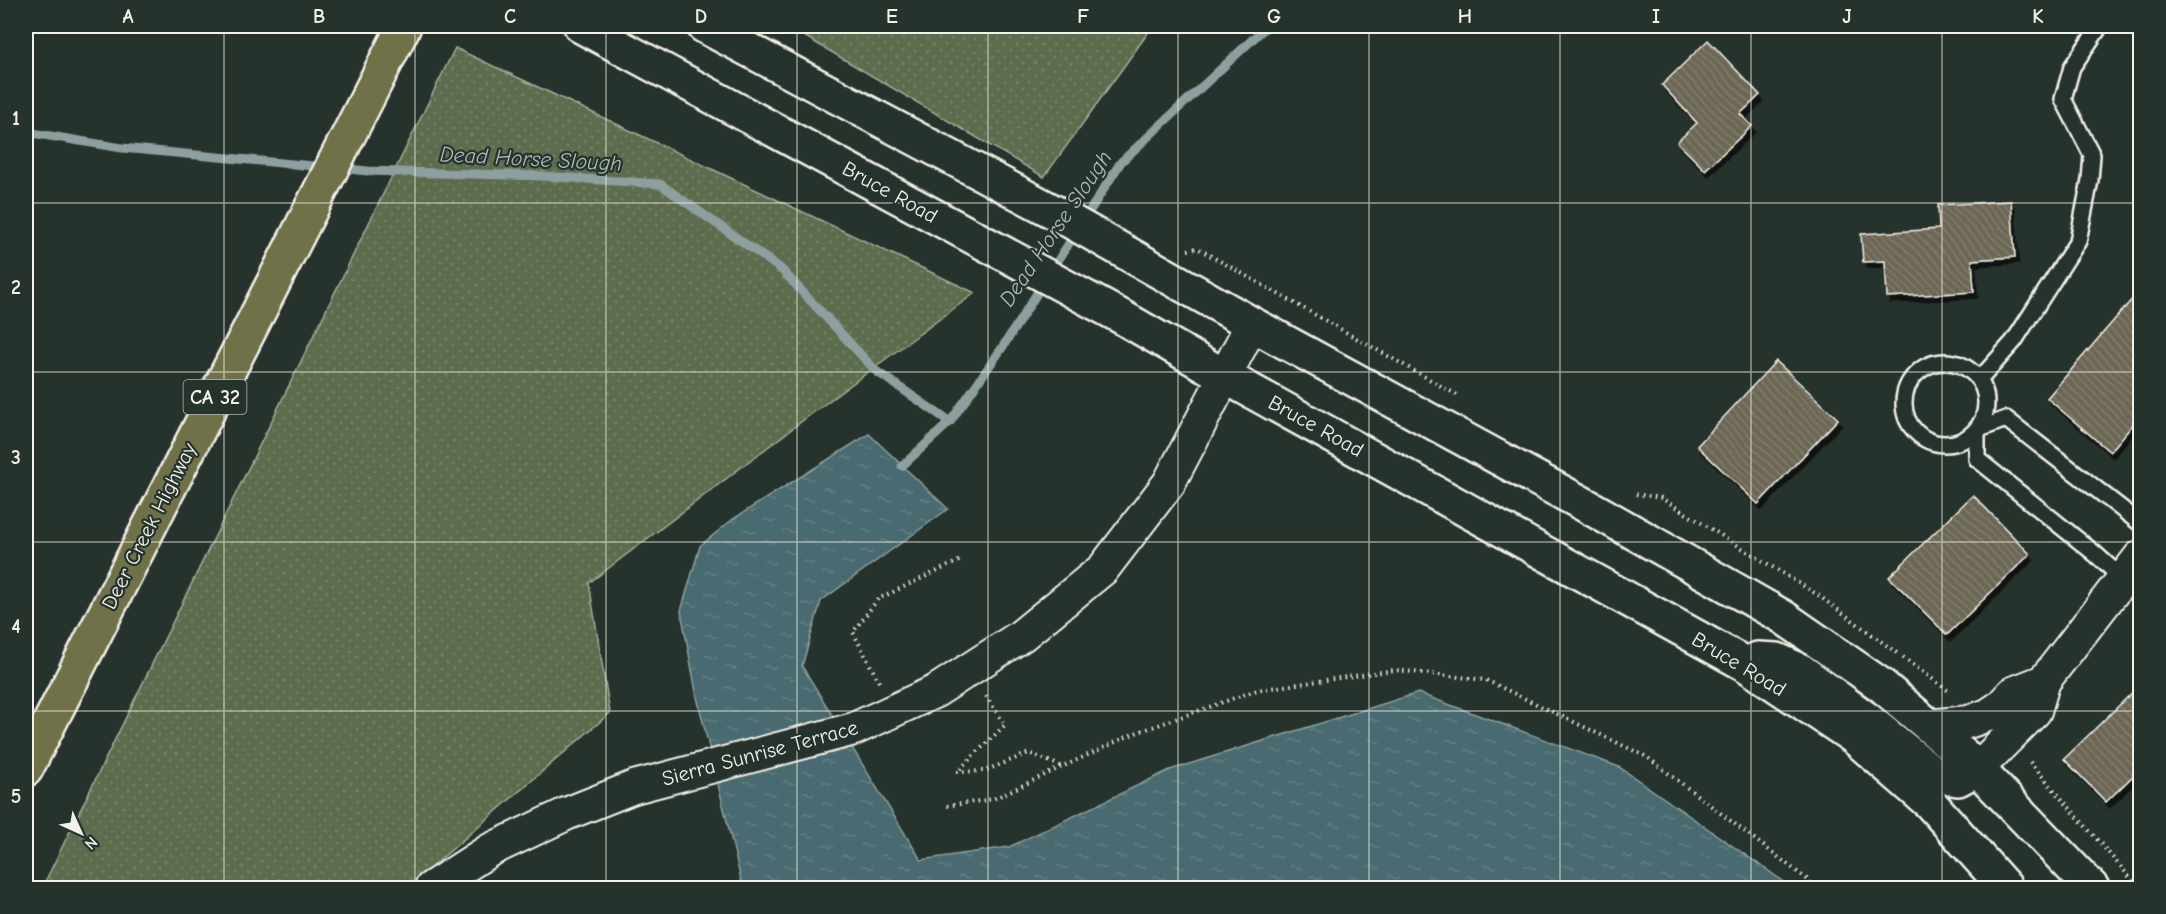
<svg xmlns="http://www.w3.org/2000/svg" width="2166" height="914" font-family="'Comic Neue',sans-serif">
  <style>
    .grass { fill: url(#grass-dots); stroke: #a8ae9b; stroke-width: 1.5 }
    .water { fill: url(#water-ripples); stroke: #8da09f; stroke-width: 1.5 }
    .lines { fill: none; stroke-linecap: round; stroke-linejoin: round }
    .stream { stroke: #8da09f; stroke-width: 9 }
    .building { fill: url(#building-back-hatch); stroke: #f4f1e8; stroke-width: 1.5; filter: url(#shadow) }
    .service-casing { stroke: #f4f1e8; stroke-width: 20 }
    .minor-casing { stroke: #f4f1e8; stroke-width: 36 }
    .secondary-casing { stroke: #f4f1e8; stroke-width: 38 }
    .primary-casing { stroke: #f4f1e8; stroke-width: 38 }
    .path { stroke: #f4f1e8; stroke-width: 4; stroke-dasharray: 1.5 4.5; stroke-linecap: butt }
    .service { stroke: #26332d; stroke-width: 15 }
    .minor { stroke: #26332d; stroke-width: 32 }
    .secondary { stroke: #26332d; stroke-width: 33 }
    .primary { stroke: #6f704a; stroke-width: 33 }
    .grid { fill: none; stroke: #f4f1e8; stroke-width: 1.5; stroke-opacity: 0.55 }
    .labels { text-anchor: middle; stroke-width: 4.5; stroke-linejoin: round; paint-order: stroke }
    .shield { fill: #26332d; stroke: #b6b8b0; stroke-width: 1.5 }
    .shield-label { font-size: 20px; font-weight: bold; fill: #f4f1e8 }
    .street-label { font-size: 21px; fill: #f4f1e8; stroke: #26332d }
    .water-label { font-size: 22px; font-style: italic; fill: #afbbb8; stroke: #26332d }
    .neatline { fill: none; stroke: #f4f1e8; stroke-width: 2 }
    .grid-label { font-size: 20px; text-anchor: middle; font-weight: bold; fill: #f4f1e8 }
  </style>
  <defs>
    <pattern id="grass-dots" width="8" height="8" patternUnits="userSpaceOnUse" patternTransform="scale(1.5)"><rect width="8" height="8" fill="#5d6c4e"/><path d="M2 2h.1M6 6h.1" fill="none" stroke="#758168" stroke-width="1.8" stroke-linecap="round"/></pattern>
    <pattern id="water-ripples" width="26" height="14" patternUnits="userSpaceOnUse" patternTransform="scale(1.5)"><rect width="26" height="14" fill="#486a6f"/><path d="M2 4q2-2 4 0t4 0M15 11q2-2 4 0t4 0" fill="none" stroke="#638084"/></pattern>
    <pattern id="building-back-hatch" width="6" height="6" patternUnits="userSpaceOnUse" patternTransform="scale(1.5)"><rect width="6" height="6" fill="#6c6654"/><path d="M-1 5l2 2M0 0l6 6M5-1l2 2" fill="none" stroke="#827c6d"/></pattern>
    <filter id="shadow"><feDropShadow dx="3.5" dy="6" stdDeviation="0" flood-color="#0009"/></filter>
  </defs>
  <rect width="100%" height="100%" fill="#26332d"/>
  <filter id="ink" filterUnits="userSpaceOnUse"><feTurbulence type="fractalNoise" baseFrequency=".0167" numOctaves="2"/><feDisplacementMap in="SourceGraphic" scale="12" xChannelSelector="R" yChannelSelector="G"/><feConvolveMatrix kernelMatrix="1 2 1 2 8 2 1 2 1" color-interpolation-filters="sRGB"/></filter>
  <g filter="url(#ink)">
    <g class="grass">
      <path d="M787,26H1153L1044,177Z"/>
      <path d="M455,48L975,293L814,412L589,583L610,713L407,888H42Z"/>
    </g>
    <path class="water" d="M869,434L948,509L821,601L802,666L921,860L1009,847L1170,770L1418,693L1619,767L1793,888H743L697,697L681,611L700,546L733,519Z"/>
    <g class="lines">
      <g class="stream">
        <path d="M26,132L122,148L324,167"/>
        <path d="M338,168L368,171L542,176L660,184L781,269L876,371L950,422"/>
        <path d="M902,466L950,422L1002,348L1121,162L1267,26"/>
      </g>
    </g>
    <g class="building">
      <path d="M1708,40L1760,95L1740,114L1752,126L1705,170L1677,142L1697,123L1662,85Z"/>
      <path d="M2011,201L2015,257L1972,260L1974,292L1887,297L1885,261L1863,262L1861,234L1939,229L1938,205Z"/>
      <path d="M2140,290V416L2110,452L2047,398Z"/>
      <path d="M1776,361L1838,419L1758,504L1697,446Z"/>
      <path d="M1973,495L2030,554L1947,635L1889,577Z"/>
      <path d="M2140,685V769L2106,802L2064,759Z"/>
    </g>
    <g class="lines">
      <defs>
        <g id="service">
          <circle cx="1945" cy="403" r="41"/>
          <path d="M1980,379L2014,341L2078,241L2090,180L2092,155L2063,99L2072,67L2100,26"/>
          <path d="M2123,579L2093,552L1977,459V430L2006,419L2140,523"/>
        </g>
        <g id="minor">
          <path d="M1929,726L1968,722L1988,715L2000,707L2013,693L2044,681"/>
          <path d="M1978,768L2035,711L2044,681L2140,557"/>
          <path d="M431,888L490,850L566,814L634,787L854,729L936,691L1021,636L1103,569L1169,483L1252,324"/>
        </g>
        <g id="secondary">
          <path d="M581,26L1120,316L1226,377L1745,664L1854,737L1930,803L2006,888"/>
          <path d="M704,26L1056,213L1252,324L1589,507L1783,617L1881,685L1968,759L2092,888"/>
          <path d="M1745,664L1758,659L1777,660L1801,671L1868,720L1931,771L1945,777L1958,779L1978,768"/>
        </g>
        <path id="primary" d="M26,769L404,26"/>
      </defs>
      <use href="#service" class="service-casing"/>
      <use href="#minor" class="minor-casing"/>
      <use href="#secondary" class="secondary-casing"/>
      <use href="#primary" class="primary-casing"/>
      <g class="path">
        <path d="M1188,250L1197,248L1457,395"/>
        <path d="M1636,494L1661,498L1818,595L1897,653"/>
        <path d="M1903,657L1950,692"/>
        <path d="M879,682L853,632L878,599L963,559"/>
        <path d="M986,696L1005,725L957,772L984,771L1029,753L1061,766"/>
        <path d="M2030,762L2139,888"/>
        <path d="M947,806L993,799L1133,734L1257,690L1395,670L1486,680L1647,757L1808,880L1815,888"/>
      </g>
      <use href="#service" class="service"/>
      <use href="#minor" class="minor"/>
      <use href="#secondary" class="secondary"/>
      <use href="#primary" class="primary"/>
    </g>
  </g>
  <path class="grid" d="M224,26V888M415,26V888M606,26V888M797,26V888M988,26V888M1178,26V888M1369,26V888M1560,26V888M1751,26V888M1942,26V888M26,203H2140M26,372H2140M26,542H2140M26,711H2140"/>
  <g class="labels">
    <rect class="shield" x="183.5" y="380" width="63" height="34" rx="4.5"/>
    <g class="shield-label">
      <text x="215" y="404">CA 32</text>
    </g>
    <g class="street-label">
      <text transform="translate(890 192) rotate(29)" y="7">Bruce Road</text>
      <text transform="translate(1316 426) rotate(29)" y="7">Bruce Road</text>
      <text transform="translate(149 526) rotate(-63)" y="7">Deer Creek Highway</text>
      <text transform="translate(1739 664) rotate(31)" y="7">Bruce Road</text>
      <text transform="translate(760 753) rotate(-15)" y="7">Sierra Sunrise Terrace</text>
    </g>
    <g class="water-label">
      <text transform="translate(531 158) rotate(3)" y="8">Dead Horse Slough</text>
      <text transform="translate(1055 228) rotate(-56)" y="8">Dead Horse Slough</text>
    </g>
  </g>
  <rect width="2166" height="914" fill="none" stroke="#26332d" stroke-width="66"/>
  <g transform="translate(81 833) rotate(135)" stroke="#26332d" stroke-width="4.5" paint-order="stroke">
  <path d="M0-4.5L10 22L0 15L-10 22Z" fill="#f4f1e8"/>
  <text y="-9" font-size="16" font-weight="bold" text-anchor="middle" fill="#f4f1e8">N</text>
  </g>
  <rect x="33" y="33" width="2100" height="848" class="neatline"/>
  <g class="grid-label">
    <text x="128" y="23">A</text>
    <text x="319" y="23">B</text>
    <text x="510" y="23">C</text>
    <text x="701" y="23">D</text>
    <text x="892" y="23">E</text>
    <text x="1083" y="23">F</text>
    <text x="1274" y="23">G</text>
    <text x="1465" y="23">H</text>
    <text x="1656" y="23">I</text>
    <text x="1847" y="23">J</text>
    <text x="2038" y="23">K</text>
    <text x="16" y="125">1</text>
    <text x="16" y="294">2</text>
    <text x="16" y="464">3</text>
    <text x="16" y="633">4</text>
    <text x="16" y="803">5</text>
  </g>
</svg>
